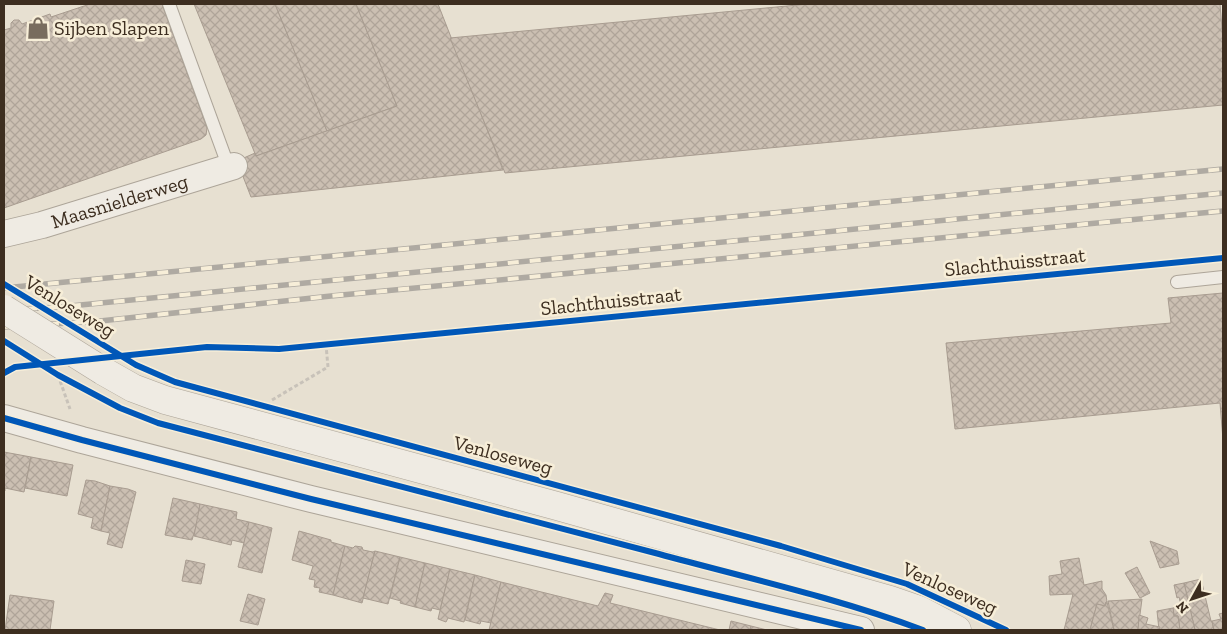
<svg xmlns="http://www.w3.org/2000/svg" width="1227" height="634" font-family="'Zilla Slab',serif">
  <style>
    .building { fill: url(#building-cross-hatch); stroke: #a89c90 }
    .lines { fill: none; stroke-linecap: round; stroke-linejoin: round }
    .service-casing { stroke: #ada599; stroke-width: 14 }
    .minor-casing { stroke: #ada599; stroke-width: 28 }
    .tertiary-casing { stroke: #ada599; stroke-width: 29 }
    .path { stroke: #c8c2b9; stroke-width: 3; stroke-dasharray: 4 2.5; stroke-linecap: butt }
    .service { stroke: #efebe3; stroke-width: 12 }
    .minor { stroke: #efebe3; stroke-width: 26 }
    .tertiary { stroke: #efebe3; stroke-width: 28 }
    .rail-casing { stroke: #afaaa2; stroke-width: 5.5 }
    .rail { stroke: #f7eed8; stroke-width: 4; stroke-dasharray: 11; stroke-linecap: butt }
    .tertiary-bridge-casing { stroke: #ada599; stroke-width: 29; stroke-linecap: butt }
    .tertiary-bridge { stroke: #efebe3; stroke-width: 28 }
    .cycleway-casing { stroke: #f7eed8; stroke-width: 9 }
    .cycleway { stroke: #0057b8; stroke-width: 6 }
    .labels { text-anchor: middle; stroke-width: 5; stroke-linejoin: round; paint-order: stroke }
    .poi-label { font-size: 20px; fill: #3d2e20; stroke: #f7eed8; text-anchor: start }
    .street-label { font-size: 20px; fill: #3d2e20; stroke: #f7eed8 }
  </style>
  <defs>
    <pattern id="building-cross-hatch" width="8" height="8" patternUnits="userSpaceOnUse" patternTransform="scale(1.25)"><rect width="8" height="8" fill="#cbbfb2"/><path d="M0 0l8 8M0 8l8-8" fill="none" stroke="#afa499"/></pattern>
  </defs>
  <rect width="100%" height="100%" fill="#e7e0d1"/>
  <g class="building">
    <path d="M90,4H162L207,128L206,135L201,139L4,208V30L11,28V23L14,20H19L22,24L50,14L51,17Z"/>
    <path d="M194,4H275L327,131L256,156Z"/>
    <path d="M275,4H356L397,106L327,131Z"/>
    <path d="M356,4H438L503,170L251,197L237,161L255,153L256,156L397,106Z"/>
    <path d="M808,4H1220L1223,40V105L505,173L450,38Z"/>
    <path d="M1223,293V440L1220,403L955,429L946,343L1171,323L1168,298Z"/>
    <path d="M4,452L31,457L24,492L5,488V491L4,490Z"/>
    <path d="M31,457L73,465L67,496L25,488Z"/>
    <path d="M86,480L95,481L110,486L101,531L91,528L93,518L78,514Z"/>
    <path d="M110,486L128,489L136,492L122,548L107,544L110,533L101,531Z"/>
    <path d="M173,498L200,504L198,520L192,540L165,535Z"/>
    <path d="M200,504L237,512L236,519L249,522L244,543L232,540L231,545L194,536Z"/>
    <path d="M249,522L272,528L262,573L238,567Z"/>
    <path d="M299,531L331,540V542L345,546L333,595L319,592L320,588L314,587L315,580L309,579L313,566L292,560Z"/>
    <path d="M1150,541L1177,551L1179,564L1160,568Z"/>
    <path d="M345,546L353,548L355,546L362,547L363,550L373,552L375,551L362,603L333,595Z"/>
    <path d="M375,551L400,557L388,604L363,598Z"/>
    <path d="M400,557L425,563L415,607L400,603L401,601L390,598Z"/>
    <path d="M1079,558L1084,585L1102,581V589L1106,595L1107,602H1106L1105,606L1097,604L1090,630H1064L1073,594L1050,595L1049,576L1062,574L1060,561Z"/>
    <path d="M186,560L205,564L201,584L182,581Z"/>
    <path d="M425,563L450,569L440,610L432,608L431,611L415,607Z"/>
    <path d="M1137,567L1150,593L1140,598L1125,573Z"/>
    <path d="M450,569L475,575L464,622L448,618L446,622L438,619Z"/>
    <path d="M475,575L501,582L491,623L481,621L480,624L465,620Z"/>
    <path d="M1201,579L1211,621H1212L1214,630H1195L1184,583Z"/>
    <path d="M501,582L598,606L605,593L613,595L610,603L720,630H489Z"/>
    <path d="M1184,583L1188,600L1195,630H1180L1178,616H1174L1173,608L1181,605L1179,597L1177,598L1174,585Z"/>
    <path d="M248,594L265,599L258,625L240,621Z"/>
    <path d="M10,595L54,601L50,630H5Z"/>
    <path d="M1142,599L1138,630H1114L1108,601Z"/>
    <path d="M1106,602H1107L1114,630H1090L1097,604L1105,606Z"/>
    <path d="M1173,608L1174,616H1178L1180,630H1159L1157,611Z"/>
    <path d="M1223,613V630H1214L1212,621L1221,619L1219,614Z"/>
    <path d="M1139,615L1148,618L1146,624L1160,627L1159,630H1138Z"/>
    <path d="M731,621L751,626L750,630H729Z"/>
    <path d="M751,626L767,630H750Z"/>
  </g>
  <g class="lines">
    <defs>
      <g id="service">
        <path d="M169,4L229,168"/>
        <path d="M1177,282L1223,277"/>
      </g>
      <g id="minor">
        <path id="s1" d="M4,234L42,225L234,166"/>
        <path d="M4,418L82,440L311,499L861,630"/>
      </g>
      <path id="tertiary" d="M103,371L133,388L165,400L557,506L890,600L919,610L957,630"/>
    </defs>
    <use href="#service" class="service-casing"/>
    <use href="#minor" class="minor-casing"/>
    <use href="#tertiary" class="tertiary-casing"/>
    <g class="path">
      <path d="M58,375L70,409"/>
      <path d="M272,400L328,367L326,345"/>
    </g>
    <use href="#service" class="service"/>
    <use href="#minor" class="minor"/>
    <use href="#tertiary" class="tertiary"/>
    <defs>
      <g id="rail">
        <path d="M4,288L1223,169"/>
        <path d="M4,310L60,307L1223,193"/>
        <path d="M4,327L100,321L331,296L1223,211"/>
      </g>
    </defs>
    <use href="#rail" class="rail-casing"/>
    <use href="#rail" class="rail"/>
    <defs>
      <path id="tertiary-bridge" d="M4,309L103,371"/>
    </defs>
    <use href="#tertiary-bridge" class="tertiary-bridge-casing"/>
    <use href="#tertiary-bridge" class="tertiary-bridge"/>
    <defs>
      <g id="cycleway">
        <path d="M4,284L136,365L175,382L781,546L907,584L1006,630"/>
        <path d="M4,341L58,375L120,408L158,423C325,466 492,509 659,554C747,578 837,598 923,630"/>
        <path d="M4,373L15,367L207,347L279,349L1223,258"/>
        <path d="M4,418L82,440L311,499L861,630"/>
      </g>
    </defs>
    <use href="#cycleway" class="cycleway-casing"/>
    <use href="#cycleway" class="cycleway"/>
  </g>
  <defs>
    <symbol id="shop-bare" viewBox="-9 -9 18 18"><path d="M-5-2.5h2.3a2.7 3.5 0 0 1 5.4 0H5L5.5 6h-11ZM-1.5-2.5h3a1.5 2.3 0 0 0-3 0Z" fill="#786c5e" stroke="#f7eed8" stroke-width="2.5" paint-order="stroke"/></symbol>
  </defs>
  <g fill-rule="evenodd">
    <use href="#shop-bare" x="22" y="12" width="32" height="32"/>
  </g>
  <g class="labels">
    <g class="poi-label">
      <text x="54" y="35">Sijben Slapen</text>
    </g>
    <g class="street-label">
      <text dy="7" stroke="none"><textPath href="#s1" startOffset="120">Maasnielderweg</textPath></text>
      <text transform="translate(1015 262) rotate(-6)" y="7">Slachthuisstraat</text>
      <text transform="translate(611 301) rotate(-6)" y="7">Slachthuisstraat</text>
      <text transform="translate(70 306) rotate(31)" y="7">Venloseweg</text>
      <text transform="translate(503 455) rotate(15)" y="7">Venloseweg</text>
      <text transform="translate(950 588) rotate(24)" y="7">Venloseweg</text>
    </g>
  </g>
  <rect width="1227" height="634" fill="none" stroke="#3d2e20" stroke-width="10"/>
  <g transform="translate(1192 599) rotate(230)" stroke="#f7eed8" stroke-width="4" paint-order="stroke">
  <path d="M0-4L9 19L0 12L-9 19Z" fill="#3d2e20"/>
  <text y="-8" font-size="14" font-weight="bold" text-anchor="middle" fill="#3d2e20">N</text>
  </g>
</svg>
